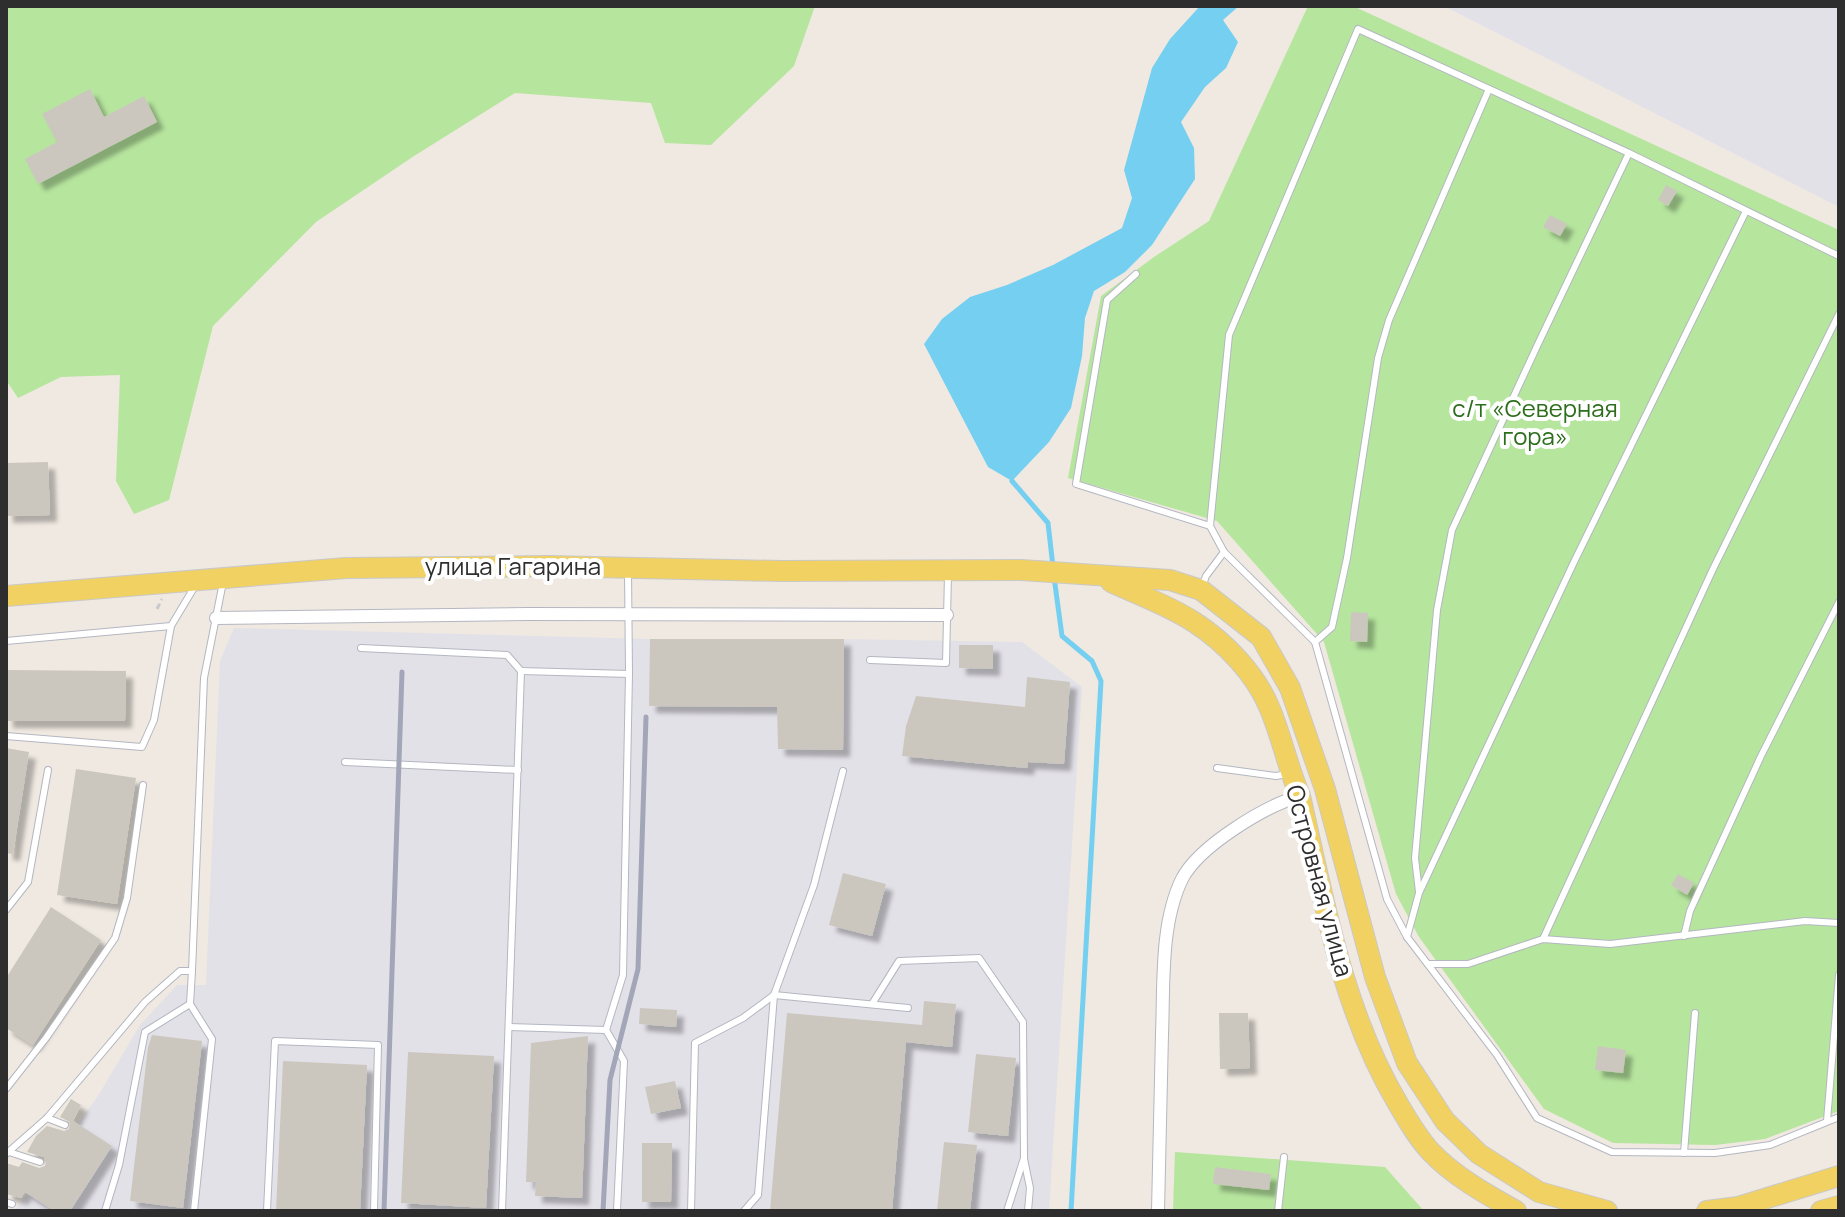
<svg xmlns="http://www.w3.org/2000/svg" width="1845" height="1217" font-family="Manrope,sans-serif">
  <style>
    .industrial { fill: #e3e1e8 }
    .green { fill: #b6e59e }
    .water { fill: #75cff0 }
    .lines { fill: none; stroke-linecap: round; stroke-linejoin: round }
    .stream { stroke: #75cff0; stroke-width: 5 }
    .building { fill: #cbc7bf; filter: url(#shadow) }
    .service-casing { stroke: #b4b7c1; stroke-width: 8 }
    .minor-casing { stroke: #b4b7c1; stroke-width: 14 }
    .primary-casing { stroke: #c9c9c9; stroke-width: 22 }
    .path { stroke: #c9c9c9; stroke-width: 3; stroke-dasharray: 6 4; stroke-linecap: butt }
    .service { stroke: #fff; stroke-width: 6 }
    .minor { stroke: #fff; stroke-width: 12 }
    .primary { stroke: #f2d163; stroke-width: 20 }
    .rail { stroke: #a3a6b8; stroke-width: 5 }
    .labels { text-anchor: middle; stroke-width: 8; stroke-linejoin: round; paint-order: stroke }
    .park-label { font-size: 24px; fill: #2c6e1b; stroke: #fff }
    .street-label { font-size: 24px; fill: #2e2e2e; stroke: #fff }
  </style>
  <defs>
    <filter id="shadow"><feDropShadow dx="7" dy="7" stdDeviation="2" flood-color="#0004"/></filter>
  </defs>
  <rect width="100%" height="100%" fill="#efe9e1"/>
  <g class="industrial">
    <path d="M1444,6H1839V207Z"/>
    <path d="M234,628L650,639H844L1022,642L1082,687L1049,1211H14L98,1096L140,1025L177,985H206L220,661Z"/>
  </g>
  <g class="green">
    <path d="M6,6H815L794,66L711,145L665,143L651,103L515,93L414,156L316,222L213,326L169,500L134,514L116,481L120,375L61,377L18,398L6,380Z"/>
    <path d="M1308,6H1353L1839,230V1111L1765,1139L1715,1145L1613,1143L1544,1109L1419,937L1396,894L1324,642L1217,521L1068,478L1101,296L1154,257L1209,221Z"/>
    <path d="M1175,1152L1385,1167L1424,1211H1173Z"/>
  </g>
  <path class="water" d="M1200,6H1239L1223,20L1238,42L1226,68L1205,87L1181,122L1194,148L1195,179L1152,245L1125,272L1094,291L1085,318L1082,356L1071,408L1049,442L1012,481L988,467L924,344L942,319L970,297L1007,285L1053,265L1122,228L1132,198L1124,170L1152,68L1170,39Z"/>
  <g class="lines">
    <g class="stream">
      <path d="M1012,481L1048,523L1053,567"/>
      <path d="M1054,577L1062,636L1092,661L1101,681L1071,1211"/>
    </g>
  </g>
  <g class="building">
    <path d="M90,89L104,117L144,96L157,122L38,184L25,159L57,142L42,114Z"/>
    <path d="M1666,185L1677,191L1668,206L1658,200Z"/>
    <path d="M1550,215L1567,224L1560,236L1543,227Z"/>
    <path d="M48,462L50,515L6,516V463Z"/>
    <path d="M1351,612L1368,613L1367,642L1350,641Z"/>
    <path d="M650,639H844L843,750L778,749L777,707L649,706Z"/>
    <path d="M959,645H993V669L959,668Z"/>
    <path d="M6,670L126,671L125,721H6Z"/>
    <path d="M1027,677L1070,682L1064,764L1028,762L1027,768L902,756L906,726L916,696L1025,707Z"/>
    <path d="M6,748L29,752L13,854L6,853Z"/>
    <path d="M76,769L136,778L117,904L57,895Z"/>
    <path d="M843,873L886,884L872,936L829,925Z"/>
    <path d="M1678,874L1694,883L1687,895L1671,885Z"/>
    <path d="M51,907L101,940L33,1045L6,1028V978Z"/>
    <path d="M924,1001L956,1004L952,1047L906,1042L892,1211H770L787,1013L922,1025Z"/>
    <path d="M640,1008L677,1010L676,1027L639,1024Z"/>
    <path d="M1219,1013H1248L1250,1068L1220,1069Z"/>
    <path d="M152,1035L202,1041L183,1208L130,1201L148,1047Z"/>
    <path d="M588,1036L582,1198L535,1196L536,1182H526L531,1043Z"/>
    <path d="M1598,1046L1626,1050L1623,1073L1595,1070Z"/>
    <path d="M408,1052L494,1056L486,1208L401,1203Z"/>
    <path d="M976,1054L1016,1058L1008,1136L968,1132Z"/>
    <path d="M283,1061L367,1065L360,1211H276Z"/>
    <path d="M675,1081L681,1108L651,1114L645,1087Z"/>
    <path d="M71,1099L81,1105L73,1121L112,1146L70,1211H55L25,1192L21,1198L6,1194V1163L19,1167L22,1162L39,1168L45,1166L46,1162L44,1157L27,1152L36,1136L47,1126L64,1131L69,1129L70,1122L60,1117Z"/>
    <path d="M944,1142L977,1145L970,1211H937Z"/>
    <path d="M642,1143H672L671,1202H642Z"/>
    <path d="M1215,1167L1271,1174L1269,1190L1213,1184Z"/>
  </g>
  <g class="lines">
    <defs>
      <g id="service">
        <path d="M1839,256L1629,153L1358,29L1229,335L1210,526L1224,552L1315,642L1387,899L1407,937L1497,1055L1537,1118L1612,1152L1715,1153L1770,1145L1839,1117"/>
        <path d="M1136,274L1107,300L1076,484L1210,526"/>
        <path d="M628,570L629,674"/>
        <path d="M1202,587L1206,576L1224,552"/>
        <path d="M6,641L171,626L195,586"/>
        <path d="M1315,642L1332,627L1347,558L1378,358L1389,320L1489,89"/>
        <path d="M361,648L507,655L521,671L502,1211"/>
        <path d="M870,660L946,663L948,574"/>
        <path d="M6,736L142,747L154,720L171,626"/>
        <path d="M345,762L518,770"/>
        <path d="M1217,768L1276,776L1287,774"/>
        <path d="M1419,892L1415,858L1437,610L1452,530L1538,344L1629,153"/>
        <path d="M6,910L28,882L48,770"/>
        <path d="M1684,936L1690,911L1761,756L1839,602"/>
        <path d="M1407,937L1419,893L1574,562L1746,211"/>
        <path d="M1543,939L1713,569L1839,314"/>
        <path d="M1428,964H1468L1543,939L1610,944L1805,921L1839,923"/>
        <path d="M192,971L190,1004L212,1039L194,1211"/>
        <path d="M872,1004L899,961L979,958L1023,1022L1024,1158L1007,1211"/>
        <path d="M509,1027L606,1030L623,975L629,674L521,671"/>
        <path d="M606,1030L624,1061L617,1211"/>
        <path d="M6,1089L46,1038L115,938L127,898L143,785"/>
        <path d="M47,1118L65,1125"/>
        <path d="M1827,1121L1839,975"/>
        <path d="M9,1152L40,1162"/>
        <path d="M1684,1153L1695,1013"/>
        <path d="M6,1154L47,1118L145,1002L180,971H192L204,678L223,582"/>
        <path d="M1024,1159L1030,1188L1028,1211"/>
        <path d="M6,1202L12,1204"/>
        <path d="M105,1211L119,1165L145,1032L190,1004"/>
        <path d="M267,1211L275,1041L378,1045L374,1211"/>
        <path d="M691,1211L695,1043L743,1018L774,995L908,1008"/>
        <path d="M744,1211L758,1195L774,995L814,885L843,771"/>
        <path d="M1278,1211L1284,1157"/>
      </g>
      <g id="minor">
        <path d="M216,618L527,614L947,615"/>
        <path d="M1158,1211C1159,1152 1161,1093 1162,1034C1164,985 1160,924 1182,879C1199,846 1265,806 1300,796"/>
      </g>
      <g id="primary">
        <path d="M1111,582C1137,594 1170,606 1194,622C1225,642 1256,674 1270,709C1282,738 1288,768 1300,796C1324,900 1342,1009 1397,1102C1407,1119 1417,1137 1431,1152C1455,1177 1486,1194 1516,1211"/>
        <path d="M6,596L346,568L548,566L781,571L1021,570L1170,580L1201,590L1261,637L1290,688L1325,789L1375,977L1407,1063L1445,1121L1479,1154L1539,1192L1607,1211"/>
        <path d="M1707,1211L1738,1207L1839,1176"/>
        <path d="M1821,1211L1839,1206"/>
      </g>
    </defs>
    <use href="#service" class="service-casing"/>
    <use href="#minor" class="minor-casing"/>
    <use href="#primary" class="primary-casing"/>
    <path class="path" d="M157,609L162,599"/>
    <use href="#service" class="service"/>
    <use href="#minor" class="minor"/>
    <use href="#primary" class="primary"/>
    <g class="rail">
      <path d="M384,1211L402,672"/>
      <path d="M603,1211L610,1080L638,969L646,717"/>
    </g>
  </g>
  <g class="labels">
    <g class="park-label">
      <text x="1535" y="417">с/т «Северная<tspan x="1535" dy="28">гора»</tspan></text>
    </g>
    <g class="street-label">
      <text x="513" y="575">улица Гагарина</text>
      <text transform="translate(1319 881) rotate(75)" y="8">Островная улица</text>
    </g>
  </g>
  <rect width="1845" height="1217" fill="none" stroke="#2e2e2e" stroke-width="16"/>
</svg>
